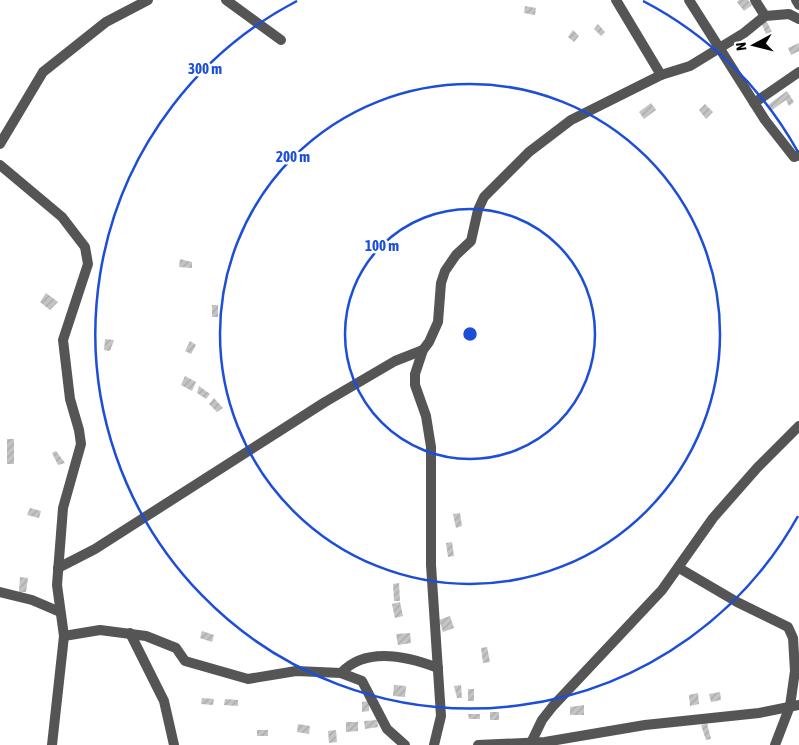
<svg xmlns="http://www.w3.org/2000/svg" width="799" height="745" font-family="'Asap Condensed',sans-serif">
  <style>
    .building { fill: url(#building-hatch) }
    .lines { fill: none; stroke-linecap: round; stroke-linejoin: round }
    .minor { stroke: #555; stroke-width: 10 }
    .ring { fill: none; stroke: #1d4ed8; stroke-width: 2.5 }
    .centre { fill: #1d4ed8; stroke: #fff; stroke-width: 2.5 }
    .ring-label { font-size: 15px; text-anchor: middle; font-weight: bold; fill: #1d4ed8; stroke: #fff; stroke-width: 5; stroke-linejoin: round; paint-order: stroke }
  </style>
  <defs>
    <pattern id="building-hatch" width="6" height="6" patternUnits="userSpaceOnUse" patternTransform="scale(1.25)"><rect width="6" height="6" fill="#c4c4c4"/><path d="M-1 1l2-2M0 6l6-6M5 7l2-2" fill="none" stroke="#a7a7a7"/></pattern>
  </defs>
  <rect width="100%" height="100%" fill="#fff"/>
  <g class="building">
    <path d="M739,0H748L752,5L744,11L737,2Z"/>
    <path d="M525,6L536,8L535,15L524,13Z"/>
    <path d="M765,18L772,32L766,34L760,20Z"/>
    <path d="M598,24L605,32L601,36L594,29Z"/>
    <path d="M573,30L579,36L574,42L568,37Z"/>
    <path d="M799,43V51L791,55L788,48Z"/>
    <path d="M787,91L794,102L789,106L786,100L772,110L768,105Z"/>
    <path d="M651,103L656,110L644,119L639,112Z"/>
    <path d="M705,104L713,112L706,119L699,110Z"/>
    <path d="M180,259L192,262V268L179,267Z"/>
    <path d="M46,293L58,302L50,310L40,302Z"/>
    <rect x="212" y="305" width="6" height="12"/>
    <path d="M105,339L114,340L110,351L104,350Z"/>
    <path d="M190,341L196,345L191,354L185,351Z"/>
    <path d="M185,376L196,382L192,391L181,385Z"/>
    <path d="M199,386L210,394L206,399L197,393Z"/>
    <path d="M214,398L223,408L217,412L209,404Z"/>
    <rect x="7" y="439" width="7" height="25"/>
    <path d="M56,451L65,463L58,465L52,453Z"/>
    <path d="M30,508L41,511L39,518L27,515Z"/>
    <path d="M460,513L462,526L456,528L453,514Z"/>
    <path d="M452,542L454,556L448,557L446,543Z"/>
    <path d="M20,577L28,578L26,592H19Z"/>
    <path d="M399,583L400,601H394L393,584Z"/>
    <path d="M400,602L403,616L395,618L392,604Z"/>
    <path d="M450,616L454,628L443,632L439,620Z"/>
    <path d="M202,631L214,635L212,642L200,638Z"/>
    <path d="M410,633L411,643L398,645L396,634Z"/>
    <path d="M487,647L490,662L483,663L481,648Z"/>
    <path d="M394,685L406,686L405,697L393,696Z"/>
    <path d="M461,685L462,698H457L454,686Z"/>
    <rect x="468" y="689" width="6" height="12"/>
    <path d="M720,692L721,700L711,702L709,694Z"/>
    <path d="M698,693L699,704L690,706L689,695Z"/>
    <path d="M202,698L214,699L213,705L201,704Z"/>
    <path d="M225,699L238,700V706L224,705Z"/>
    <path d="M369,701V711L362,712V702Z"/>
    <path d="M584,705V715H570V707Z"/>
    <rect x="490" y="712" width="9" height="8"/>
    <path d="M468,714H480V719H469Z"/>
    <path d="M377,720L378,727L365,729L364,721Z"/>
    <path d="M346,722H358V731L346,732Z"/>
    <path d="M707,723L711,739L706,740L701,725Z"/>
    <path d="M298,724L310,726L309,734L297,732Z"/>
    <rect x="257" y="730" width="11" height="6"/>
    <path d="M336,730L337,742L329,743L328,731Z"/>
  </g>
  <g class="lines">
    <g class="minor">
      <path d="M226,0L281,40"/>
      <path d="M616,0L661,75"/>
      <path d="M689,0L765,120L794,157L799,155"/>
      <path d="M755,0L765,16"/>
      <path d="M796,0L799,5"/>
      <path d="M754,103L799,72"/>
      <path d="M0,144L43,72L106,22L148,0"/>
      <path d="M0,165L62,217L85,247L88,264L63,340L70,399L79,430L81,444L63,508L57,585L64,636L52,745"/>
      <path d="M58,568L95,549L325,402L395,361L423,350"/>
      <path d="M679,568L737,602L788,627L793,638L795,671L790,706L775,745"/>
      <path d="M0,592L32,600L60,612"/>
      <path d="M130,633L164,701L174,745"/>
      <path d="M64,636L100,630L146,636L176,648L185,661L248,679L296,671L341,673L362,681L387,729L405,745"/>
      <path d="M341,673C366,646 407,656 438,668"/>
      <path d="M531,743L542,720L553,706L662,590L713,518L757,468L799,426"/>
      <path d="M434,745L441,716L431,565V447L426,416L415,385V374L423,350L429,342L438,322L441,283L445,271L456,255L471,241L478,210L484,197L529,152L571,120L661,75L690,66L744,33L765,16L789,14L799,19"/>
      <path d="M478,745L545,742L645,725L759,713L799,705"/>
    </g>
  </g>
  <g class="ring">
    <circle cx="470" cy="334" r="125"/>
    <circle cx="470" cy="334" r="250"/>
    <path d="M798 516A375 375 0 1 1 297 1M643 1A375 375 0 0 1 798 152"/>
  </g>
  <circle cx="470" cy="334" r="8" class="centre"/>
  <g class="ring-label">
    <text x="205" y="74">300 m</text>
    <text x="293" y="162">200 m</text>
    <text x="382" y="251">100 m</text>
  </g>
  <g transform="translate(754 45) rotate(263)" stroke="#ffffff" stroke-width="4" paint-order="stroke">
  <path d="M0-4L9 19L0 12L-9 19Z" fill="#000000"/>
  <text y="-8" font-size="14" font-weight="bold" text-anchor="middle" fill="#000000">N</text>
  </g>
</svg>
